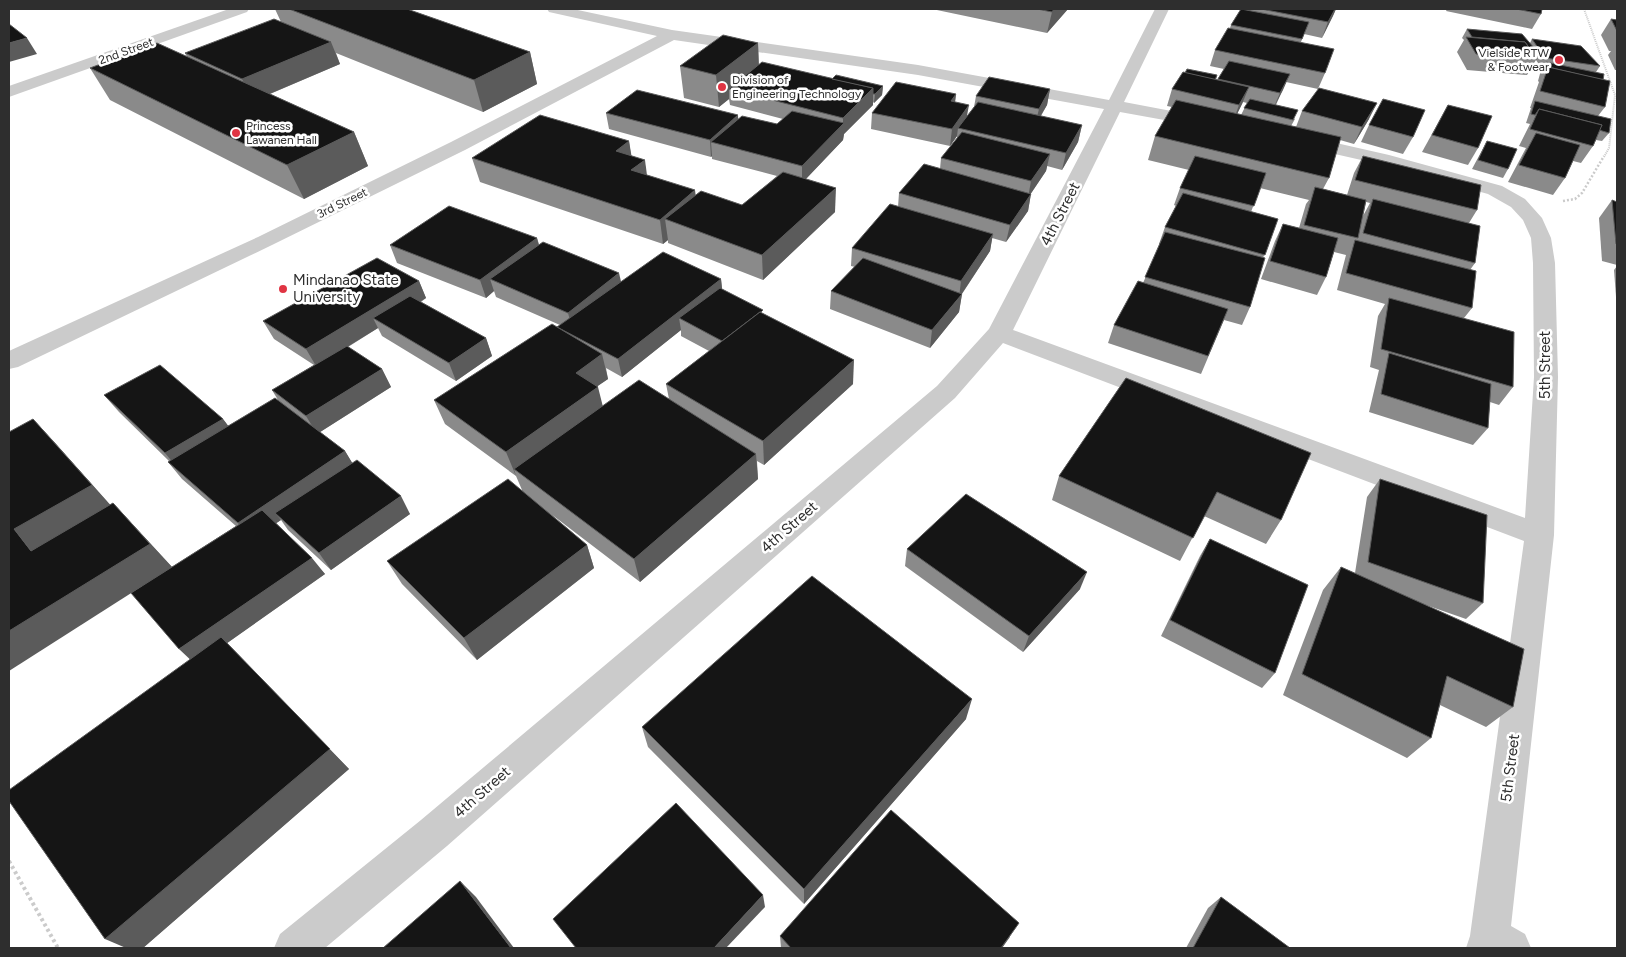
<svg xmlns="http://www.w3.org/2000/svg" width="1626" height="957" font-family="Figtree,sans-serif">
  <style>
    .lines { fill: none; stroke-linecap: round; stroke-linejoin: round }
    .path-far2 { stroke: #cbcbcb; stroke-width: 2; stroke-dasharray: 1 1; stroke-linecap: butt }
    .path-far1 { stroke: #cbcbcb; stroke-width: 2.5; stroke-dasharray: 2 2; stroke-linecap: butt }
    .path { stroke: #cbcbcb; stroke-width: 4; stroke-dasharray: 3 3; stroke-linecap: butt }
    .minor { fill: #cbcbcb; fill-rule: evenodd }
    .wall { fill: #8a8a8a; fill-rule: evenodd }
    .shaded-wall { fill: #5b5b5b }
    .building { fill: #151515; stroke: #5b5b5b }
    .poi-dot { fill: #e03443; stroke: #fff; stroke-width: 2 }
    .labels { text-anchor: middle; stroke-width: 5; stroke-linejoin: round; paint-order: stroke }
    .far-street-label { font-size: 12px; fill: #2e2e2e; stroke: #fff }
    .far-poi-label { font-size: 12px; fill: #2e2e2e; stroke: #fff; text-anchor: start }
    .street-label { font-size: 15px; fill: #2e2e2e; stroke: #fff }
    .poi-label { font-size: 15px; fill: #2e2e2e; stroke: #fff; text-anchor: start }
  </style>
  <rect width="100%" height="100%" fill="#fff"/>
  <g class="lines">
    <path class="path-far2" d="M1584,9L1615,95L1609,148L1604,157"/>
    <path class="path-far1" d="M1563,201L1575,199L1582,193L1604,156"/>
    <path class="path" d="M9,861L58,948"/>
    <g class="minor">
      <path d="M229,9H249L247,12L9,97V86Z"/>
      <path d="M547,9H573L672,30L918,65L1109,100L1155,9H1169L1124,102L1203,117L1209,118L1212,122L1209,126L1203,127L1120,112L1013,330L1525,518L1534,377L1533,263L1531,238L1523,220L1511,207L1488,194L1379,164L1295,145L1292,141L1295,137L1301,135L1389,155L1502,186L1525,199L1542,218L1551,238L1555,263L1558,377L1554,535L1511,926L1525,934L1531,948H1466L1470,936L1524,541L1003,343L955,398L447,846L325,948H274L280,934L421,820L937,386L989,329L1104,109L918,75L674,40L465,150L272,245L18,367L9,369V351L258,237L451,142L657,36L549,12Z"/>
    </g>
  </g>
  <g class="wall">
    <path d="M275,9H407L530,52L537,84L483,112L336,53L340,64L270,94L354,132L368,166L304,199L110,100L90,68L187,57L185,53L281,22Z"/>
    <path d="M932,9H1068L1047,33Z"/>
    <path d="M1241,9H1336L1322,38L1304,34L1301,42L1325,73L1318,89L1286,82L1276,105L1295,119L1291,126L1296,127L1302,111L1369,119L1354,144L1340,140L1329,178L1323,189L1347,195L1354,173L1363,156L1477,210L1469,223L1475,263L1470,270L1472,308L1464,318L1513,387L1499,405L1490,402L1488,428L1473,445L1369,412L1379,370L1370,367L1378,316L1385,304L1337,290L1346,255L1334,252L1326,277L1317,295L1261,279L1275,241L1283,224L1299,228L1306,204L1309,200L1260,188L1251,212L1278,219L1263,258L1250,307L1242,325L1224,320L1201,374L1108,343L1114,325L1143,283L1160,245L1159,244L1165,227L1176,206L1174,205L1180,188L1189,170L1148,160L1155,136L1172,107L1167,106L1172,89L1217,75L1216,80H1217L1224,69L1210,66L1215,50L1230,28L1231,25ZM1243,102L1247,103L1241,115L1237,114ZM1366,202L1370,203L1363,216L1361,226Z"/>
    <path d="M1447,9H1542L1541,14L1532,29L1446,11Z"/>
    <path d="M1611,19L1617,20V70H1615L1608,55L1611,51H1609L1601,35Z"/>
    <path d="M1467,29L1530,43L1532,39L1600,66L1596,72L1603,80L1605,107L1598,116L1609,133L1602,141L1596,140L1593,146L1581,163L1573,161L1565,178L1553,195L1508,182L1526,148L1519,146L1530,124L1526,123L1531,108H1530L1539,82L1538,81L1541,70L1543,66H1540L1536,60L1527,75L1467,70L1457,52L1464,40L1462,38Z"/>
    <path d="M758,43L759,65L832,79L883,86L882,95L874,103L873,102V105L844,134L843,140L806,179L835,212L763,280L668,243V240L663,244L480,182L472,158L629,141L631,156L647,176L696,195L742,205L777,176L712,159V156L711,157L609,129L606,113L738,119L777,124L783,119L730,105L729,99L719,107L684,98L680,66Z"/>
    <path d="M1050,89L1047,105L1041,116L1082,125L1078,142L1062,170L1047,166L1046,171L1031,193L1028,211L1006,242L992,238L990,251L962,294L959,312L930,348L830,309L831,291L855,267L851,266L852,248L898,207L899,193L940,169L941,158L957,139V136L950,146L871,129L872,113L956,94L955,102L967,116L974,107L976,96Z"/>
    <path d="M1448,105L1478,148L1468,165L1422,152Z"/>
    <path d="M1369,125L1413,137L1403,154L1361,142Z"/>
    <path d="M1487,141L1508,169L1503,178L1472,169Z"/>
    <path d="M1612,200L1617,202V265L1602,261L1599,218Z"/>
    <path d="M537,238L539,244L621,282L721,279L722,289L764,314L853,384L764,465L757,461L758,479L640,582L551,514L587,545L594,568L477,660L402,584L387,561L522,490L516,476L445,424L434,400L557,327L560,325L496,297L494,291L486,298L397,263L390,245ZM681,330V336L709,351L666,384L669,399L602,406L597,386L608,379L606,368L622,377Z"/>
    <path d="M1617,266V310L1614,270Z"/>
    <path d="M419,281L426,298L421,302L486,338L492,356L456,381L382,336L378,328L348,347L382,369L391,387L320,432L345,451L352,463L410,514L331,570L288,530L281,520L276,523L325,574L227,643L349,769L143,948H126L190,659L33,419L56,444L110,505L113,503L172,567L236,526L182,479L168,462L169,461L119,412L104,395L223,419L228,426L278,400L272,390L314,365L274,339L263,321Z"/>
    <path d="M1126,378L1281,520L1266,544L1204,516L1180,561L1052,500L1059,476Z"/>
    <path d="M1380,479L1483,603L1466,619L1423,604L1513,707L1486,727L1440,705L1431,738L1407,758L1283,695L1323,590L1341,567L1355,573L1367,497Z"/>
    <path d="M1210,539L1275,673L1262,688L1161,636L1200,556Z"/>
    <path d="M907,549L1080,589L1023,652L905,566Z"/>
    <path d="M966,719L804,904L648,747L642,727Z"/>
    <path d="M1221,897L1290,948H1186L1208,908Z"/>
    <path d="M780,936L1010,937L1002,948H781Z"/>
  </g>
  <g class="shaded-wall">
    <path d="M1054,9H1068L1047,33L1052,12Z"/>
    <path d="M1335,9H1336L1333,16L1322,38L1328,22Z"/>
    <path d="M27,38L37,54L9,62V43Z"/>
    <path d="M331,42L340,64L253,101L242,79Z"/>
    <path d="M758,43L759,75L729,89V99L719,107L716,75Z"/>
    <path d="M530,52L537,84L483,112L474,80Z"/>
    <path d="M1290,74L1283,90L1273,109L1280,93Z"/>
    <path d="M883,86L882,95L874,103L875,94Z"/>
    <path d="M1249,87L1242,104L1233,122L1239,105Z"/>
    <path d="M873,88V105L844,134L843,140L802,183V166L843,124V118Z"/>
    <path d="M1050,89L1047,105L1035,125L1039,109Z"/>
    <path d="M956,94L954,110L951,101Z"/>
    <path d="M1377,103L1369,119L1354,144L1362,127Z"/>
    <path d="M969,105L966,121L958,128L957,136L950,146L952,129Z"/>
    <path d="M738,115L739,132L711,142L712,156L711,157L710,140Z"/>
    <path d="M1082,125L1078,142L1062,170L1066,153Z"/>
    <path d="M354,132L368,166L304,199L287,165Z"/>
    <path d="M629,141L633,165L616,151Z"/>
    <path d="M1050,154L1046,171L1028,198L1031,181Z"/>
    <path d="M645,160L648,183L631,170Z"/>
    <path d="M836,188L835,212L763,280L762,255Z"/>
    <path d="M695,190L698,214L665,219L668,240L663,244L660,220Z"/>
    <path d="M1031,194L1028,211L1006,242L1010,225Z"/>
    <path d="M993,234L990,251L959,298L962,294L959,312L930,348L932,330L959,298L961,281Z"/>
    <path d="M537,238L541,255L490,279L494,291L486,298L480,280Z"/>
    <path d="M619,273L623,290L573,331L568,313Z"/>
    <path d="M721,279L723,297L679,318L681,330L622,377L618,359Z"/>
    <path d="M419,281L426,298L384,324L373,318L378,328L316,366L306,349Z"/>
    <path d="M486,338L492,356L456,381L449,363Z"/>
    <path d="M602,354L608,379L582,397L576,373Z"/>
    <path d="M854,360L853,384L764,465L763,441Z"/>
    <path d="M382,369L391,387L317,434L306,416Z"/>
    <path d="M598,387L604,411L514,469L516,476L506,452Z"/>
    <path d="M33,419L56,444L114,509L31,551L14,529Z"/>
    <path d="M223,419L236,436L179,470L165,453Z"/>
    <path d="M345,451L356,469L275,513L281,520L252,540L238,523Z"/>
    <path d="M756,454L758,479L640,582L634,559Z"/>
    <path d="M401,496L410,514L331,570L319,553Z"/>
    <path d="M113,503L172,567L9,671V631Z"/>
    <path d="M587,545L594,568L477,660L464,638Z"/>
    <path d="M312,558L325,574L196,665L179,649Z"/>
    <path d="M1087,572L1080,589L1023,652L1029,636Z"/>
    <path d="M227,643L349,769L143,948H126L105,939Z"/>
    <path d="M972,699L966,719L804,904V889Z"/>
    <path d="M460,881L476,897L514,948H511Z"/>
    <path d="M763,895L765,907L726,948H714Z"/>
    <path d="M1019,923L1002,948H1001Z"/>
  </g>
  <g class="building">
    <path d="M289,9H407L530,52L474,80Z"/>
    <path d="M1037,9H1054L1052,12Z"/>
    <path d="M1241,9L1309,22L1302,39L1231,25Z"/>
    <path d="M1261,9H1335L1328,22Z"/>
    <path d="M1516,9H1542L1541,14Z"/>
    <path d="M274,19L331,42L242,79L185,53Z"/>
    <path d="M1611,19L1617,20V31Z"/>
    <path d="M9,24L27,38L9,43Z"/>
    <path d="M1228,28L1334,49L1325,73L1215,50Z"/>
    <path d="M1467,29L1522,34L1535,49H1530L1525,42L1472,37Z"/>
    <path d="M723,35L758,43L716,75L680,66Z"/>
    <path d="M1466,37L1525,42L1537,59L1476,54Z"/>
    <path d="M1532,39L1581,46L1600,66L1545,58Z"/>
    <path d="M157,43L354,132L287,165L90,68Z"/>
    <path d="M1229,61L1290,74L1280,93L1218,79Z"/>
    <path d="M762,62L873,88L843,118L729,89Z"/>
    <path d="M1546,62L1604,74L1603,80L1548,67L1544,73H1543Z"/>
    <path d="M1548,67L1610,81L1605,107L1540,91Z"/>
    <path d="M1187,69L1217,75L1215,80L1185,73Z"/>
    <path d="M1183,72L1249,87L1239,105L1172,89Z"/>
    <path d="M836,75L883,86L875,94H873V88L832,79Z"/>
    <path d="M989,77L1050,89L1039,109L976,96Z"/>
    <path d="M896,82L956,94L951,101L969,105L952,129L872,113Z"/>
    <path d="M1319,88L1377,103L1362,127L1302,111Z"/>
    <path d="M637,90L738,115L710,140L606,113Z"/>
    <path d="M1250,99L1298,110L1293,120L1244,108Z"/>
    <path d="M1383,99L1425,110L1413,137L1369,125Z"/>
    <path d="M1176,100L1341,137L1329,178L1155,136Z"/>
    <path d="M1535,101L1611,119L1609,133L1599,130L1602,125L1539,109L1535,115L1531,114Z"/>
    <path d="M978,102L1082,125L1066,153L958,128Z"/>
    <path d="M1448,105L1492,116L1478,148L1432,135Z"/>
    <path d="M1539,109L1602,125L1593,146L1530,129Z"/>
    <path d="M792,111L844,123L802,166L711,142L742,116L777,124Z"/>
    <path d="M540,115L629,141L616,151L645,160L631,170L695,190L660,220L472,158Z"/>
    <path d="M962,132L1050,154L1031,181L941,158Z"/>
    <path d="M1536,133L1580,145L1565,178L1519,165Z"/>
    <path d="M1487,141L1517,149L1508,169L1478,160Z"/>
    <path d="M1195,156L1266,173L1254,206L1180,188Z"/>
    <path d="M1363,156L1481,185L1477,210L1355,180Z"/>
    <path d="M924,164L1031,194L1010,225L899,193Z"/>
    <path d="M783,172L836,188L762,255L665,219L701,191L742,205Z"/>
    <path d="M1315,187L1366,200L1358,238L1304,225Z"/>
    <path d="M1183,193L1278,219L1265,255L1165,227Z"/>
    <path d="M1373,199L1480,226L1475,263L1363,233Z"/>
    <path d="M1612,200L1617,202V244H1616Z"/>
    <path d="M890,204L993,234L961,281L852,248Z"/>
    <path d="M449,206L537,238L480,280L390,245Z"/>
    <path d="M1283,224L1338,238L1326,277L1270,261Z"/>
    <path d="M1165,232L1265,258L1250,307L1145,277Z"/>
    <path d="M1355,240L1476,271L1472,308L1346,273Z"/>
    <path d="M543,242L619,273L568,313L490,279Z"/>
    <path d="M663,252L721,279L618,359L557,327Z"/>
    <path d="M377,258L419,281L306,349L263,321Z"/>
    <path d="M863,258L962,294L932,330L831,291Z"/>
    <path d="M1138,281L1228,309L1208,356L1114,325Z"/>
    <path d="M720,288L763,310L761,312H760L722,341L679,318Z"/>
    <path d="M410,296L486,338L449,363L373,318Z"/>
    <path d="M1389,298L1514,332L1513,387L1381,349Z"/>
    <path d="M760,312L854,360L763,441L666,384Z"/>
    <path d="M552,324L602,354L576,373L598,387L506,452L434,400Z"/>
    <path d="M347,346L382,369L306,416L272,390Z"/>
    <path d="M1389,353L1491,384L1488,428L1381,394Z"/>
    <path d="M160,365L223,419L165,453L104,395Z"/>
    <path d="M1126,378L1311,453L1281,520L1217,492L1193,538L1059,476Z"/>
    <path d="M639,380L756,454L634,559L514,469Z"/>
    <path d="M275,398L345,451L238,523L168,462Z"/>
    <path d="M33,419L92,485L14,529L31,551L113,503L150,544L9,631V432Z"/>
    <path d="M357,460L401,496L319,553L275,513Z"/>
    <path d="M508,479L587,545L464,638L387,561Z"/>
    <path d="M1380,479L1487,515L1483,603L1368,562Z"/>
    <path d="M966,494L1087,572L1029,636L907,549Z"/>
    <path d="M262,510L312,558L179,649L131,593Z"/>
    <path d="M1210,539L1308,585L1275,673L1170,620Z"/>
    <path d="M1341,567L1524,649L1513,707L1447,676L1431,738L1302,674Z"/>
    <path d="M812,576L972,699L804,889L642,727Z"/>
    <path d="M221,637L330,749L105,939L9,801V790Z"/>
    <path d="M676,803L763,895L714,948H576L553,919Z"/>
    <path d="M891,810L1019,923L1001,948H791L780,936Z"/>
    <path d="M460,881L511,948H383Z"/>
    <path d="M1221,897L1290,948H1193Z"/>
  </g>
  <g class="poi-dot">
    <circle cx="1559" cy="60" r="5"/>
    <circle cx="722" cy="87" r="5"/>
    <circle cx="236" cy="133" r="5"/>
    <circle cx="283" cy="289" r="5"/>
  </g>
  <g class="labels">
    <g class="far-street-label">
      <text transform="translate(126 51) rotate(-20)" y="4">2nd Street</text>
      <text transform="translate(342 203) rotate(-26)" y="4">3rd Street</text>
    </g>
    <g class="far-poi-label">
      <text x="1549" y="57" text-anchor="end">Vielside RTW<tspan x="1549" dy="14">&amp; Footwear</tspan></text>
      <text x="732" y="84">Division of<tspan x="732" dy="14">Engineering Technology</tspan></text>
      <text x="246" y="130">Princess<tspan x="246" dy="14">Lawanen Hall</tspan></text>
    </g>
    <g class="street-label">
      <text transform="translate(1060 214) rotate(-63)" y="5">4th Street</text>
      <text transform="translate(1545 365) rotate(-90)" y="5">5th Street</text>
      <text transform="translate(789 527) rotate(-41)" y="5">4th Street</text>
      <text transform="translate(1510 768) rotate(-83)" y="5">5th Street</text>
      <text transform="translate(482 792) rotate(-41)" y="5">4th Street</text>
    </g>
    <g class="poi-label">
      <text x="293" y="285">Mindanao State<tspan x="293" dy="17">University</tspan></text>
    </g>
  </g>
  <rect width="1626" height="957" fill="none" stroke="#2e2e2e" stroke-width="20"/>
</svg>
